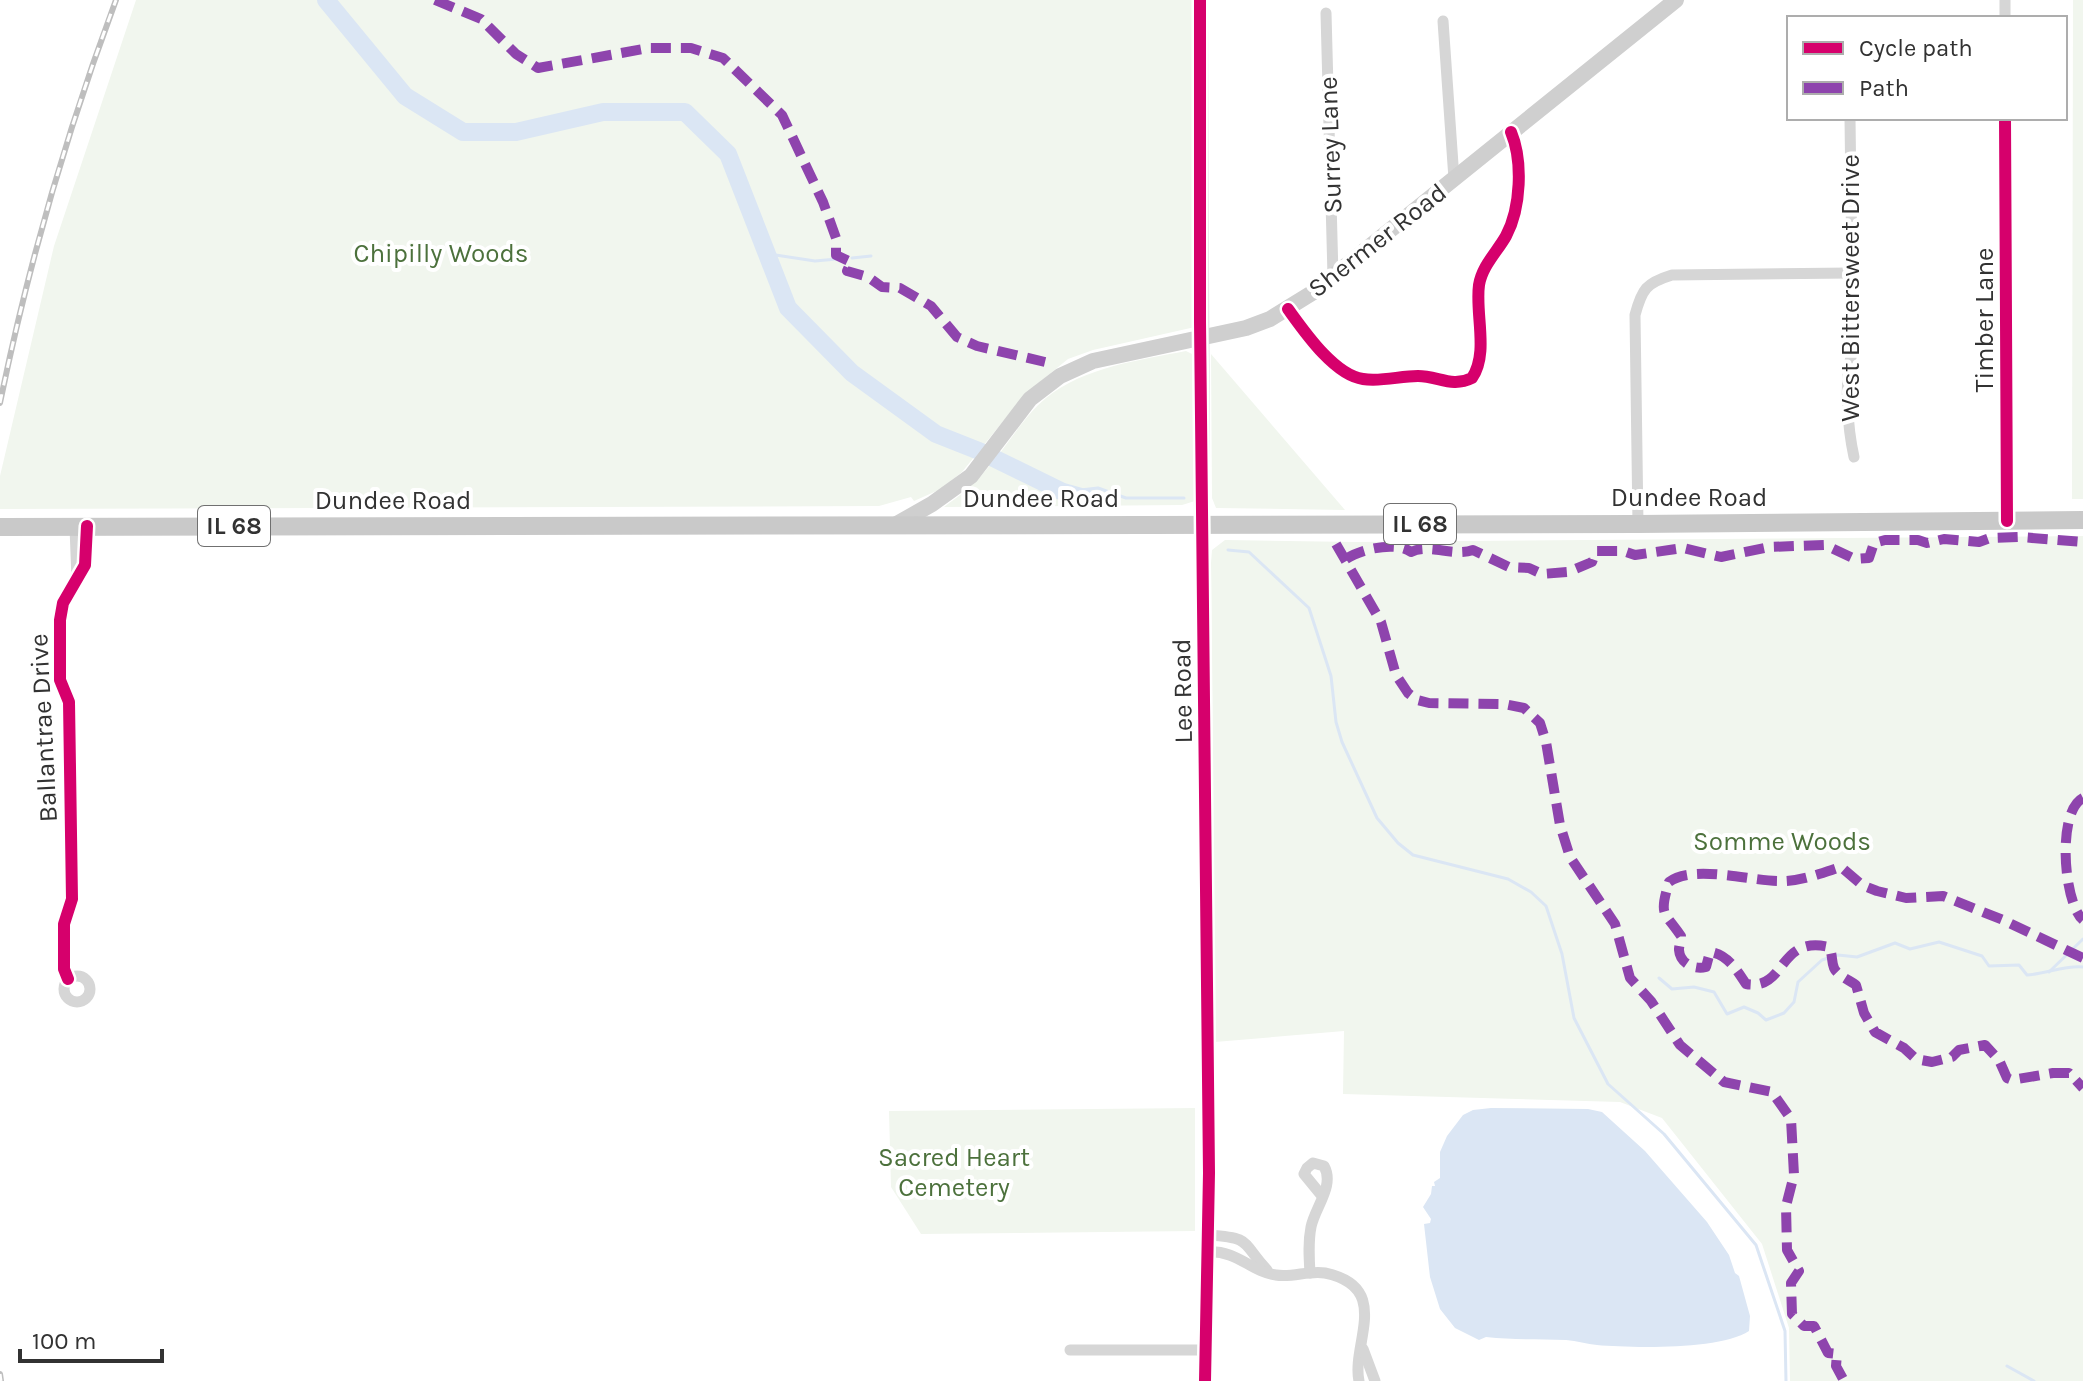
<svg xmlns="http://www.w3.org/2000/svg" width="2083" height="1381" font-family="Karla,sans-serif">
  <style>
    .green { fill: #f1f6ee }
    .water { fill: #dbe6f4 }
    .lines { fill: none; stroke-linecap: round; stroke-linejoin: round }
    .stream { stroke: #dbe6f4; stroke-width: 3 }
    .river { stroke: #dbe6f4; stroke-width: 18 }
    .street { stroke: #d6d6d6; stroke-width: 11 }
    .secondary { stroke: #cfcfcf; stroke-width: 16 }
    .primary { stroke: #c9c9c9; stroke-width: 18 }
    .rail-casing { stroke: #bebebe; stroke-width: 6 }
    .rail { stroke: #fff; stroke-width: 3; stroke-dasharray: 9; stroke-linecap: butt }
    .quiet { stroke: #8e44ad; stroke-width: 10; stroke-dasharray: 20 10; stroke-linecap: butt }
    .cycleway-casing { stroke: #fff; stroke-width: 17 }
    .cycleway { stroke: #d6006c; stroke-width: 12 }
    .labels { text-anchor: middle; stroke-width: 8; stroke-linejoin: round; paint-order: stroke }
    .shield { fill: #fff; stroke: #707070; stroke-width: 2 }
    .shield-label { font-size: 24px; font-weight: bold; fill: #323232 }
    .street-label { font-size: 26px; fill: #323232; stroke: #fff }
    .park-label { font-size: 26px; fill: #4c713c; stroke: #fff }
  </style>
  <rect width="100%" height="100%" fill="#fff"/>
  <g class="green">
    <path d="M136,0H1192L1195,327L1093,350L1068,359L1025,394L962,472L941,489L914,501L911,497L879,506L0,509V476L54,246Z"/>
    <path d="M2073,0H2083V499H2072Z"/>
    <path d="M1186,351L1194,355L1195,501L1182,505L944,507C959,496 974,485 986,470C1007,447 1022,418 1046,398C1084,367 1140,360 1186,351Z"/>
    <path d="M1211,354L1345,510L1216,508L1212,498Z"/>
    <path d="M2083,536V1381H1790L1789,1328L1762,1244L1662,1118L1620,1102L1343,1094L1344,1031L1215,1042L1211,563L1212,550L1225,540L1355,542Z"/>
    <path d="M1195,1108V1231L921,1234L891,1187L889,1111Z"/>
  </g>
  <path class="water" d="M1491,1108L1588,1109L1602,1112L1645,1151L1707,1222L1729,1255L1735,1273L1739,1276L1750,1316L1749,1331C1721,1350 1632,1348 1597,1345C1587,1344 1577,1341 1566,1340C1539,1339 1513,1340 1486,1337L1479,1340L1455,1328L1440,1309L1430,1277L1424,1224L1430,1223L1431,1219L1423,1207L1431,1194L1432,1186H1435L1434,1182L1440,1178V1152L1447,1136L1463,1115L1473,1110Z"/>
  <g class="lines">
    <g class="stream">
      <path d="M769,254L815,261L837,259"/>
      <path d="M852,258L871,256"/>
      <path d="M1063,492L1098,488L1126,498H1184"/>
      <path d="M1228,550L1249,552L1309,608L1331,676L1336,722L1342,742L1377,818L1398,843L1413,855L1508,879L1531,892L1546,906L1562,954L1574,1018L1608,1084L1664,1134L1756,1245L1785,1331L1786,1381"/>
      <path d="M2049,972L2083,939"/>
      <path d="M1659,978L1672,989L1694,987L1714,992L1727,1014L1744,1007L1758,1013L1766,1020L1784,1013L1794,1002L1798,982L1822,960L1838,955L1857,957L1895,943L1910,949L1939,942L1982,956L1989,966L2019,965L2027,975C2046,974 2065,965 2083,967"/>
      <path d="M2007,1366L2034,1381"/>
    </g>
    <path class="river" d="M326,0L405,96L463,132H516L603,112H685L728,154L788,308L852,373L936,434L979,451L1063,492L1088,499"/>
    <g class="street">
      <path d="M2005,0V18"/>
      <path d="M1326,13L1333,276"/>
      <path d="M1443,21L1454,179"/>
      <path d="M1850,118L1853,351C1843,377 1848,430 1854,457"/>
      <path d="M2005,118L2007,521"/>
      <path d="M1288,309C1304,331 1334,375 1363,379C1381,382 1400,376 1418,376C1438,376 1452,388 1472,378C1489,353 1475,314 1479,285C1482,266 1497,252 1506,236C1521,208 1523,161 1511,132"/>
      <path d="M1202,524L1209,1173L1205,1381"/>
      <path d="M1638,524L1635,315C1642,289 1646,283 1672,275L1851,273"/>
      <path d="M75,527L77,580"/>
      <circle cx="77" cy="989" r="13"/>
      <path d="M68,979L64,969V924L72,899L69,702L60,680V620L63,603L85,565L87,526"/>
      <path d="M1209,1235C1253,1238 1241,1242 1267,1270"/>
      <path d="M1207,1252C1238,1250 1249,1271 1276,1275C1292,1278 1309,1270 1325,1273C1393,1287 1351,1344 1359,1381"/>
      <path d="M1310,1273C1309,1257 1308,1242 1311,1227C1315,1207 1335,1186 1324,1166L1313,1163L1307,1168L1304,1174L1322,1196"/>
      <path d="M1363,1349L1375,1381"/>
      <path d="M1070,1350H1205"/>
    </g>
    <g class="secondary">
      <path d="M1200,0L1202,524"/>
      <path d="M895,525L932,504L971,476L1030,399L1060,376L1093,361L1246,328L1270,319L1312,293L1676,0"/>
    </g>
    <path class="primary" d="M0,527L1638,524L2083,520"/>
    <defs>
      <g id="rail">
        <path d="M0,403C28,266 67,131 116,0"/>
        <path d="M0,1374L1,1381"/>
      </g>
    </defs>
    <use href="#rail" class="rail-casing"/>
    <use href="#rail" class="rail"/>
    <g class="quiet">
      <path d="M435,0L481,19L516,54L538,68L649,48H691L723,58L782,115L823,202L836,238V255L851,262L847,271L868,277L882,287L900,288L931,306L957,337L977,346L1045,362"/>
      <path d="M1336,544L1381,622L1396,675L1408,693L1417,700L1429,703L1504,704L1524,708L1540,723L1546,742L1560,825L1570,857L1615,924L1630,978L1651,1001L1680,1045L1724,1082L1772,1092L1791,1119L1794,1175L1786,1206L1787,1250L1799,1271L1791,1283L1792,1314L1804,1326H1814L1828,1353L1837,1354L1836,1366L1843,1379L1841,1381"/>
      <path d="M1346,559C1361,549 1396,541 1411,552C1429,543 1453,557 1473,550L1509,567L1529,568L1542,574L1568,572L1592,562L1596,551H1623L1635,555L1683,548L1721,557L1769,547L1825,545L1855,559L1869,558L1874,543L1885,540H1918L1927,543L1944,539L1979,542L1990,538L2020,537L2083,542"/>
      <path d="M2083,798C2056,812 2064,904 2083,920"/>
      <path d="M2083,958L2003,920L1943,896L1906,898L1877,891L1862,885L1841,867C1822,873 1799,882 1779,881C1750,881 1693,864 1669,882C1659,916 1663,910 1681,936C1681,941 1679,945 1679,950C1680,964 1695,970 1706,967L1710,952C1727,954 1737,970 1746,984C1787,991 1777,935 1829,947C1833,955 1831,960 1834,968C1837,975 1849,980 1856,985L1864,1013L1875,1032L1904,1048L1916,1059L1932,1062L1952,1057L1959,1050L1985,1045L1999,1060L2007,1078L2012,1080L2053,1073H2069L2083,1088"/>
    </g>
    <defs>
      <g id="cycleway">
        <path d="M1200,0V322L1209,1173L1205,1381"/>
        <path d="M2005,118L2007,521"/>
        <path d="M1288,309C1304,331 1334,375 1363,379C1381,382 1400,376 1418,376C1438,376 1452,388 1472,378C1489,353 1475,314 1479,285C1482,266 1497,252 1506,236C1521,208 1523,161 1511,132"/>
        <path d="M68,979L64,969V924L72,899L69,702L60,680V620L63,603L85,565L87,526"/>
      </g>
    </defs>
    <use href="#cycleway" class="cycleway-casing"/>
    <use href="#cycleway" class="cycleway"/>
  </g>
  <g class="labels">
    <g class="shield">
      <rect x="1384" y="504" width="72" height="40" rx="6"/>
      <rect x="198" y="506" width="72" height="40" rx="6"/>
    </g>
    <g class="shield-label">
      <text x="1420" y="532">IL 68</text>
      <text x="234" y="534">IL 68</text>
    </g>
    <g class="street-label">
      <text transform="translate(1330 145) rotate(-92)" y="9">Surrey Lane</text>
      <text transform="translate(1377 240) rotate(-38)" y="9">Shermer Road</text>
      <text transform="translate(1850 288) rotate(-90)" y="9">West Bittersweet Drive</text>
      <text transform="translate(1984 320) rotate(-90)" y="9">Timber Lane</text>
      <text x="1689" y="506">Dundee Road</text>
      <text x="1041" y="507">Dundee Road</text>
      <text x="393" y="509">Dundee Road</text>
      <text transform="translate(1182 691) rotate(-91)" y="9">Lee Road</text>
      <text transform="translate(43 728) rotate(-93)" y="9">Ballantrae Drive</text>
    </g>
    <g class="park-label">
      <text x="441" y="262">Chipilly Woods</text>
      <text x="1782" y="850">Somme Woods</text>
      <text x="954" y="1166">Sacred Heart<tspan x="954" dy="30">Cemetery</tspan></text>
    </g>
  </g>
  <rect x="1787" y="16" width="280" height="104" fill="#ffffff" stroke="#adadad" stroke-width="2"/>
  <rect x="1803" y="42" width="40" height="12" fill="#d6006c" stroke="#adadad" stroke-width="2"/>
  <text x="1859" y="56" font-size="24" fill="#323232">Cycle path</text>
  <rect x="1803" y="82" width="40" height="12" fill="#8e44ad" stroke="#adadad" stroke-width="2"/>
  <text x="1859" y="96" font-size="24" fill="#323232">Path</text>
  <path d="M20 1349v12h142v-12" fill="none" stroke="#323232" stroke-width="4"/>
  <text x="32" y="1349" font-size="24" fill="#323232" stroke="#ffffff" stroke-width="6" paint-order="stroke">100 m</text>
</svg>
